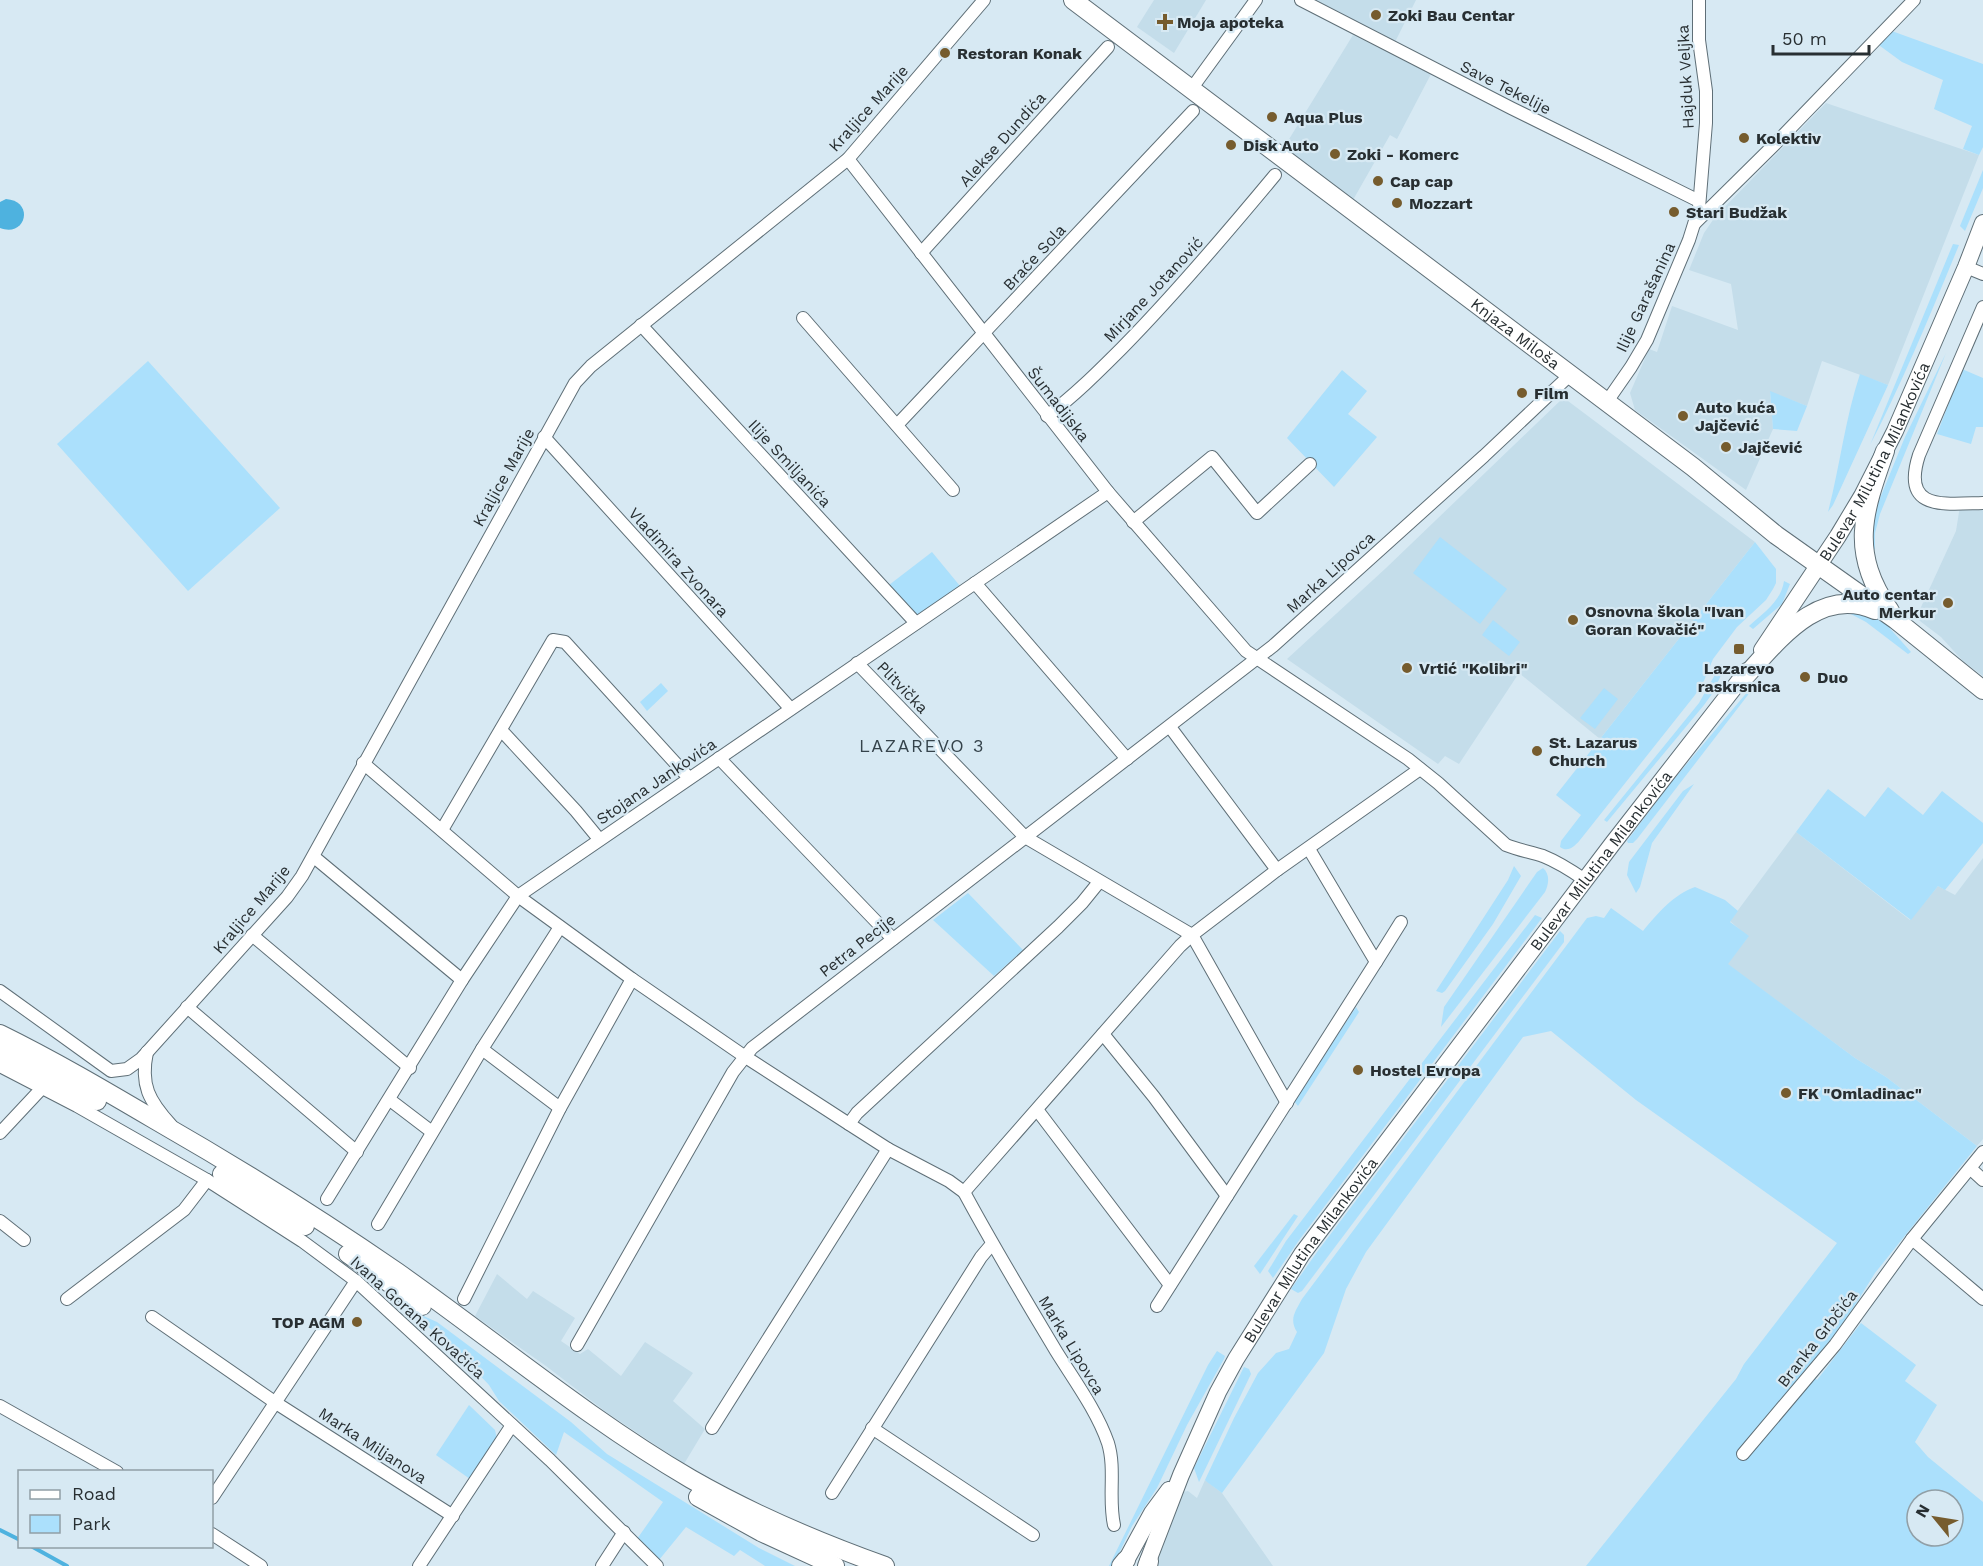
<svg xmlns="http://www.w3.org/2000/svg" width="1983" height="1566" font-family="'Work Sans',sans-serif">
  <style>
    .built { fill: #c4ddea }
    .green { fill: #abe0fc; fill-rule: evenodd }
    .water { fill: #4eb2df }
    .lines { fill: none; stroke-linecap: round; stroke-linejoin: round }
    .stream { stroke: #4eb2df; stroke-width: 4 }
    .street-casing { stroke: #5f6f77; stroke-width: 14 }
    .secondary-casing { stroke: #5f6f77; stroke-width: 18 }
    .primary-casing { stroke: #5f6f77; stroke-width: 20 }
    .street { stroke: #fff; stroke-width: 12 }
    .secondary { stroke: #fff; stroke-width: 16 }
    .primary { stroke: #fff; stroke-width: 18 }
    .poi-dot { fill: #765c2e; stroke: #d7e9f3; stroke-width: 2 }
    .labels { text-anchor: middle; stroke-width: 4.5; stroke-linejoin: round; paint-order: stroke }
    .poi-label { font-size: 16px; font-weight: bold; fill: #282f32; stroke: #d7e9f3; text-anchor: start }
    .street-label { font-size: 16px; fill: #282f32; stroke: #d7e9f3 }
    .neighbourhood-label { font-size: 18px; letter-spacing: 1.5px; fill: #35434b; stroke: #d7e9f3 }
  </style>
  <rect width="100%" height="100%" fill="#d7e9f3"/>
  <g class="built">
    <path d="M1154,0H1206L1174,53L1137,27Z"/>
    <path d="M1313,0H1416L1395,42Z"/>
    <path d="M1353,35L1431,74L1397,139L1390,135L1353,200L1283,149Z"/>
    <path d="M1826,103L1979,155L1888,385L1822,361L1807,406L1770,392L1773,429L1746,490L1635,410L1630,393L1649,349L1657,352L1672,306L1738,330L1731,284L1689,270L1704,233L1715,217Z"/>
    <path d="M1561,400L1568,401L1596,422L1755,542L1600,739L1519,673L1459,764L1445,756L1438,764L1287,659L1386,568Z"/>
    <path d="M1983,505V676L1963,661L1941,637L1916,618L1956,531L1960,506Z"/>
    <path d="M1796,832L1910,920L1938,886L1955,895L1983,858V1139L1977,1146L1886,1077L1855,1058L1727,964L1748,937L1730,921Z"/>
    <path d="M497,1274L527,1299L533,1291L575,1318L561,1341L580,1354L588,1349L621,1376L645,1342L693,1373L673,1401L705,1429L684,1464L606,1412L546,1366L475,1316Z"/>
    <path d="M1205,1480L1222,1493L1273,1566H1152L1183,1492L1188,1491L1197,1498Z"/>
  </g>
  <g class="green">
    <path d="M1889,30L1983,64V147L1979,155L1963,149L1972,126L1934,109L1943,80L1902,62L1876,43Z"/>
    <path d="M1983,170V188L1965,231L1960,226Z"/>
    <path d="M1953,244L1959,245C1931,313 1902,383 1870,445Z"/>
    <path d="M1946,353L1880,514L1875,533V549L1869,553L1872,518L1905,437Z"/>
    <path d="M148,361L280,508L188,591L57,444Z"/>
    <path d="M1962,369L1983,378V427H1976L1971,444L1937,434Z"/>
    <path d="M1342,370L1367,391L1348,414L1377,437L1334,487L1287,438Z"/>
    <path d="M1860,374L1888,385L1833,505L1828,512C1840,466 1845,419 1860,374Z"/>
    <path d="M1770,391L1807,406L1797,431L1773,429Z"/>
    <path d="M1440,537L1507,589L1480,624L1413,573Z"/>
    <path d="M1755,542L1776,569V583L1773,589L1766,600L1737,627L1713,659L1703,683L1695,695L1580,840C1575,846 1568,853 1560,847L1561,841L1581,815L1556,795Z"/>
    <path d="M932,552L960,586L917,615L889,585Z"/>
    <path d="M1784,581L1790,584L1782,604L1753,629L1749,626C1763,613 1781,602 1784,581Z"/>
    <path d="M1851,607L1877,617L1885,623L1911,652L1908,654L1866,622L1847,612Z"/>
    <path d="M1493,620L1520,642L1509,656L1482,635Z"/>
    <path d="M1721,664L1725,667L1712,694L1704,705L1607,822L1604,820L1699,703Z"/>
    <path d="M661,683L668,691L647,711L640,702Z"/>
    <path d="M1604,688L1618,699L1595,729L1580,718Z"/>
    <path d="M1749,690L1751,691L1637,839L1633,843H1628L1627,841L1669,785Z"/>
    <path d="M1694,784L1652,843L1640,887L1636,893L1627,875L1629,862L1683,791Z"/>
    <path d="M1888,787L1923,815L1942,791L1983,823V843L1945,890L1938,886L1911,920L1796,832L1828,789L1865,817Z"/>
    <path d="M1514,866L1521,876L1493,924L1445,991L1442,993L1436,991L1508,880Z"/>
    <path d="M1543,868C1550,874 1549,884 1545,892L1441,1027L1444,1007L1537,872Z"/>
    <path d="M1695,887L1725,900L1738,911L1730,922L1749,936L1728,964L1855,1058L1886,1077L1977,1146L1875,1273L1852,1310L1808,1371L1817,1380L1861,1323L1916,1365L1905,1381L1937,1405L1915,1442L1928,1457L1983,1502V1566H1586L1736,1379L1744,1364L1837,1243L1636,1100L1551,1031L1523,1037L1366,1252L1346,1289L1324,1353L1222,1493L1207,1482L1205,1480L1234,1418L1258,1373L1276,1353L1289,1349L1297,1332C1289,1319 1295,1312 1302,1299L1587,918L1596,916L1604,918L1611,908L1643,931C1657,914 1674,894 1695,887ZM1917,1500H1953V1536H1917Z"/>
    <path d="M968,893L1023,950L994,976L933,920Z"/>
    <path d="M1535,915L1542,918L1300,1239L1273,1278L1268,1271L1286,1241Z"/>
    <path d="M1560,931L1564,935V942L1302,1291L1298,1293L1291,1289L1317,1252Z"/>
    <path d="M1356,1007L1359,1012L1298,1106L1294,1101Z"/>
    <path d="M1294,1214L1298,1216L1260,1274L1254,1266Z"/>
    <path d="M410,1310L437,1322L571,1422L607,1454L759,1548L795,1566H765L740,1550L734,1556L686,1527L659,1560L637,1539L663,1502L564,1432L556,1455L499,1401L489,1385L472,1367Z"/>
    <path d="M1217,1351L1225,1356L1224,1359L1187,1425L1157,1488L1132,1526L1113,1566H1109L1208,1365Z"/>
    <path d="M1244,1367L1249,1369L1251,1374L1199,1482L1194,1468Z"/>
    <path d="M469,1405L495,1430L497,1439L470,1479L436,1455Z"/>
  </g>
  <path class="water" d="M6,199C35,201 26,238 0,228V202Z"/>
  <g class="lines">
    <g class="stream">
      <path d="M0,1530L20,1540"/>
      <path d="M31,1546L67,1566"/>
    </g>
    <defs>
      <g id="street">
        <path d="M1301,0L1511,108L1699,201"/>
        <path d="M1192,88L1256,0"/>
        <path d="M848,159L1108,492L1246,651L1408,759L1438,783L1506,845C1518,850 1531,852 1543,856C1558,862 1572,871 1585,880"/>
        <path d="M1695,223L1775,144L1914,0"/>
        <path d="M921,253L1108,47"/>
        <path d="M1966,267L1983,274"/>
        <path d="M1983,307L1919,455C1901,511 1943,504 1983,503"/>
        <path d="M803,318L953,490"/>
        <path d="M641,325L916,623"/>
        <path d="M1606,403L1631,367L1647,340L1689,240L1699,208L1706,123V91L1699,40V0"/>
        <path d="M1047,416C1074,396 1098,372 1122,348C1176,293 1226,234 1275,175"/>
        <path d="M897,425L1193,111"/>
        <path d="M544,437L790,708"/>
        <path d="M1133,522L1212,457L1257,513L1310,464"/>
        <path d="M975,583L1127,759"/>
        <path d="M857,663L1025,837L1192,935L1287,1103"/>
        <path d="M1170,727L1277,870"/>
        <path d="M501,730L576,811L599,839"/>
        <path d="M719,758L893,939"/>
        <path d="M363,763L518,896L632,979L744,1056L849,1124L888,1149L949,1181L964,1192L1180,946L1192,935L1277,870L1420,769"/>
        <path d="M442,830L553,640L565,642L689,778"/>
        <path d="M314,857L462,980"/>
        <path d="M252,935L410,1068"/>
        <path d="M1376,962L1401,922"/>
        <path d="M0,991L111,1071L127,1069L141,1059L287,897L302,876L575,383L591,366L848,159L984,0"/>
        <path d="M187,1007L357,1152"/>
        <path d="M1103,1034L1154,1097L1227,1196"/>
        <path d="M482,1049L560,1108"/>
        <path d="M147,1052C140,1085 149,1101 171,1125"/>
        <path d="M0,1066L77,1106L207,1180L302,1241L356,1281L550,1460L657,1566"/>
        <path d="M390,1100L432,1132"/>
        <path d="M1038,1111L1170,1285"/>
        <path d="M849,1124L857,1113L1058,927L1082,903L1099,882"/>
        <path d="M0,1133L43,1087"/>
        <path d="M1971,1169L1983,1180"/>
        <path d="M964,1192C993,1246 1025,1299 1056,1351C1074,1380 1097,1411 1108,1443C1116,1469 1108,1498 1114,1525"/>
        <path d="M327,1199L462,980L518,896L1108,492"/>
        <path d="M0,1221L24,1240"/>
        <path d="M378,1224L482,1049L560,927"/>
        <path d="M1912,1239L1983,1299"/>
        <path d="M67,1299L184,1210L207,1180"/>
        <path d="M464,1299L560,1108L632,979"/>
        <path d="M1157,1306L1376,962L1309,849"/>
        <path d="M152,1317L276,1403L453,1516"/>
        <path d="M577,1345L733,1072L752,1048L1273,646L1484,456L1570,375"/>
        <path d="M0,1406L117,1472"/>
        <path d="M712,1428L888,1149"/>
        <path d="M872,1428L1033,1535"/>
        <path d="M1743,1454L1835,1345L1912,1239L1983,1152"/>
        <path d="M832,1493L981,1257L992,1244"/>
        <path d="M212,1498L356,1281"/>
        <path d="M212,1534L261,1566"/>
        <path d="M419,1566L512,1425"/>
        <path d="M602,1566L624,1532"/>
      </g>
      <g id="secondary">
        <path id="s1" d="M1762,650L1838,536L1862,496L1895,431L1966,267L1983,223"/>
        <path d="M1123,1566L1152,1513L1169,1490"/>
        <path id="s2" d="M1146,1566L1181,1475L1218,1392L1236,1359L1302,1254L1613,843L1747,671"/>
      </g>
      <g id="primary">
        <path id="s3" d="M1073,0L1693,467L1776,535L1896,620L1983,690"/>
        <path d="M1885,451C1863,513 1849,552 1890,611"/>
        <path d="M1740,682C1775,645 1817,584 1875,610"/>
        <path d="M0,1034C53,1060 104,1090 155,1120C237,1167 319,1218 397,1272C495,1341 587,1418 691,1479C752,1514 818,1542 885,1566"/>
        <path d="M0,1051L97,1101"/>
        <path d="M222,1174L305,1226"/>
        <path d="M348,1254L422,1306"/>
        <path d="M698,1497L761,1532L835,1566"/>
        <path d="M1121,1566L1126,1560"/>
        <path d="M1148,1566L1149,1561"/>
      </g>
    </defs>
    <use href="#street" class="street-casing"/>
    <use href="#secondary" class="secondary-casing"/>
    <use href="#primary" class="primary-casing"/>
    <use href="#street" class="street"/>
    <use href="#secondary" class="secondary"/>
    <use href="#primary" class="primary"/>
  </g>
  <g class="poi-dot">
    <circle cx="1376" cy="15" r="6"/>
    <path d="M1162 13h6v6h6v6h-6v6h-6v-6h-6v-6h6z"/>
    <circle cx="945" cy="53" r="6"/>
    <circle cx="1272" cy="117" r="6"/>
    <circle cx="1744" cy="138" r="6"/>
    <circle cx="1231" cy="145" r="6"/>
    <circle cx="1335" cy="154" r="6"/>
    <circle cx="1378" cy="181" r="6"/>
    <circle cx="1397" cy="203" r="6"/>
    <circle cx="1674" cy="212" r="6"/>
    <circle cx="1522" cy="393" r="6"/>
    <circle cx="1683" cy="416" r="6"/>
    <circle cx="1726" cy="447" r="6"/>
    <circle cx="1948" cy="603" r="6"/>
    <circle cx="1573" cy="620" r="6"/>
    <rect x="1733" y="643" width="12" height="12" rx="3"/>
    <circle cx="1407" cy="668" r="6"/>
    <circle cx="1805" cy="677" r="6"/>
    <circle cx="1537" cy="751" r="6"/>
    <circle cx="1358" cy="1070" r="6"/>
    <circle cx="1786" cy="1093" r="6"/>
    <circle cx="357" cy="1322" r="6"/>
  </g>
  <g class="labels">
    <g class="poi-label">
      <text x="1388" y="21">Zoki Bau Centar</text>
      <text x="1177" y="28">Moja apoteka</text>
      <text x="957" y="59">Restoran Konak</text>
      <text x="1284" y="123">Aqua Plus</text>
      <text x="1756" y="144">Kolektiv</text>
      <text x="1243" y="151">Disk Auto</text>
      <text x="1347" y="160">Zoki - Komerc</text>
      <text x="1390" y="187">Cap cap</text>
      <text x="1409" y="209">Mozzart</text>
      <text x="1686" y="218">Stari Budžak</text>
      <text x="1534" y="399">Film</text>
      <text x="1695" y="413">Auto kuća<tspan x="1695" dy="18">Jajčević</tspan></text>
      <text x="1738" y="453">Jajčević</text>
      <text x="1936" y="600" text-anchor="end">Auto centar<tspan x="1936" dy="18">Merkur</tspan></text>
      <text x="1585" y="617">Osnovna škola "Ivan<tspan x="1585" dy="18">Goran Kovačić"</tspan></text>
      <text x="1419" y="674">Vrtić "Kolibri"</text>
      <text x="1739" y="674" text-anchor="middle">Lazarevo<tspan x="1739" dy="18">raskrsnica</tspan></text>
      <text x="1817" y="683">Duo</text>
      <text x="1549" y="748">St. Lazarus<tspan x="1549" dy="18">Church</tspan></text>
      <text x="1370" y="1076">Hostel Evropa</text>
      <text x="1798" y="1099">FK "Omladinac"</text>
      <text x="345" y="1328" text-anchor="end">TOP AGM</text>
    </g>
    <g class="street-label">
      <text transform="translate(1685 77) rotate(-93)" y="6">Hajduk Veljka</text>
      <text transform="translate(1506 87) rotate(27)" y="6">Save Tekelije</text>
      <text transform="translate(868 108) rotate(-48)" y="6">Kraljice Marije</text>
      <text transform="translate(1002 139) rotate(-48)" y="6">Alekse Dundića</text>
      <text transform="translate(1034 257) rotate(-47)" y="6">Braće Sola</text>
      <text transform="translate(1153 289) rotate(-47)" y="6">Mirjane Jotanović</text>
      <text transform="translate(1645 297) rotate(-65)" y="6">Ilije Garašanina</text>
      <text dy="6" stroke="none"><textPath href="#s3" startOffset="554">Knjaza Miloša</textPath></text>
      <text transform="translate(1059 404) rotate(52)" y="6">Šumadijska</text>
      <text dy="6" stroke="none"><textPath href="#s1" startOffset="220">Bulevar Milutina Milankovića</textPath></text>
      <text transform="translate(790 463) rotate(47)" y="6">Ilije Smiljanića</text>
      <text transform="translate(503 477) rotate(-61)" y="6">Kraljice Marije</text>
      <text transform="translate(679 562) rotate(48)" y="6">Vladimira Zvonara</text>
      <text transform="translate(1330 572) rotate(-42)" y="6">Marka Lipovca</text>
      <text transform="translate(903 687) rotate(46)" y="6">Plitvička</text>
      <text transform="translate(656 781) rotate(-34)" y="6">Stojana Jankovića</text>
      <text dy="6" stroke="none"><textPath href="#s2" startOffset="844">Bulevar Milutina Milankovića</textPath></text>
      <text transform="translate(251 909) rotate(-50)" y="6">Kraljice Marije</text>
      <text transform="translate(857 945) rotate(-38)" y="6">Petra Pecije</text>
      <text dy="6" stroke="none"><textPath href="#s2" startOffset="358">Bulevar Milutina Milankovića</textPath></text>
      <text transform="translate(418 1317) rotate(42)" y="6">Ivana Gorana Kovačića</text>
      <text transform="translate(1817 1338) rotate(-52)" y="6">Branka Grbčića</text>
      <text transform="translate(1072 1345) rotate(59)" y="6">Marka Lipovca</text>
      <text transform="translate(373 1445) rotate(33)" y="6">Marka Miljanova</text>
    </g>
    <g class="neighbourhood-label">
      <text x="922" y="752">LAZAREVO 3</text>
    </g>
  </g>
  <rect x="18" y="1470" width="195" height="78" fill="#d7e9f3" stroke="#919fa6" stroke-width="1.5"/>
  <rect x="30" y="1490" width="30" height="9" fill="#ffffff" stroke="#919fa6" stroke-width="1.5"/>
  <text x="72" y="1500" font-size="18" fill="#282f32">Road</text>
  <rect x="30" y="1515" width="30" height="18" fill="#abe0fc" stroke="#919fa6" stroke-width="1.5"/>
  <text x="72" y="1530" font-size="18" fill="#282f32">Park</text>
  <g transform="translate(1935 1518) rotate(300)"><circle r="28" fill="#d7e9f3" stroke="#919fa6" stroke-width="1.5"/>
  <path d="M0-4.5L10 22L0 15L-10 22Z" fill="#765c2e"/>
  <text y="-9" font-size="16" font-weight="bold" text-anchor="middle" fill="#282f32">N</text>
  </g>
  <path d="M1773 45v9h96v-9" fill="none" stroke="#282f32" stroke-width="3"/>
  <text x="1782" y="45" font-size="18" fill="#282f32" stroke="#d7e9f3" stroke-width="4.5" paint-order="stroke">50 m</text>
</svg>
